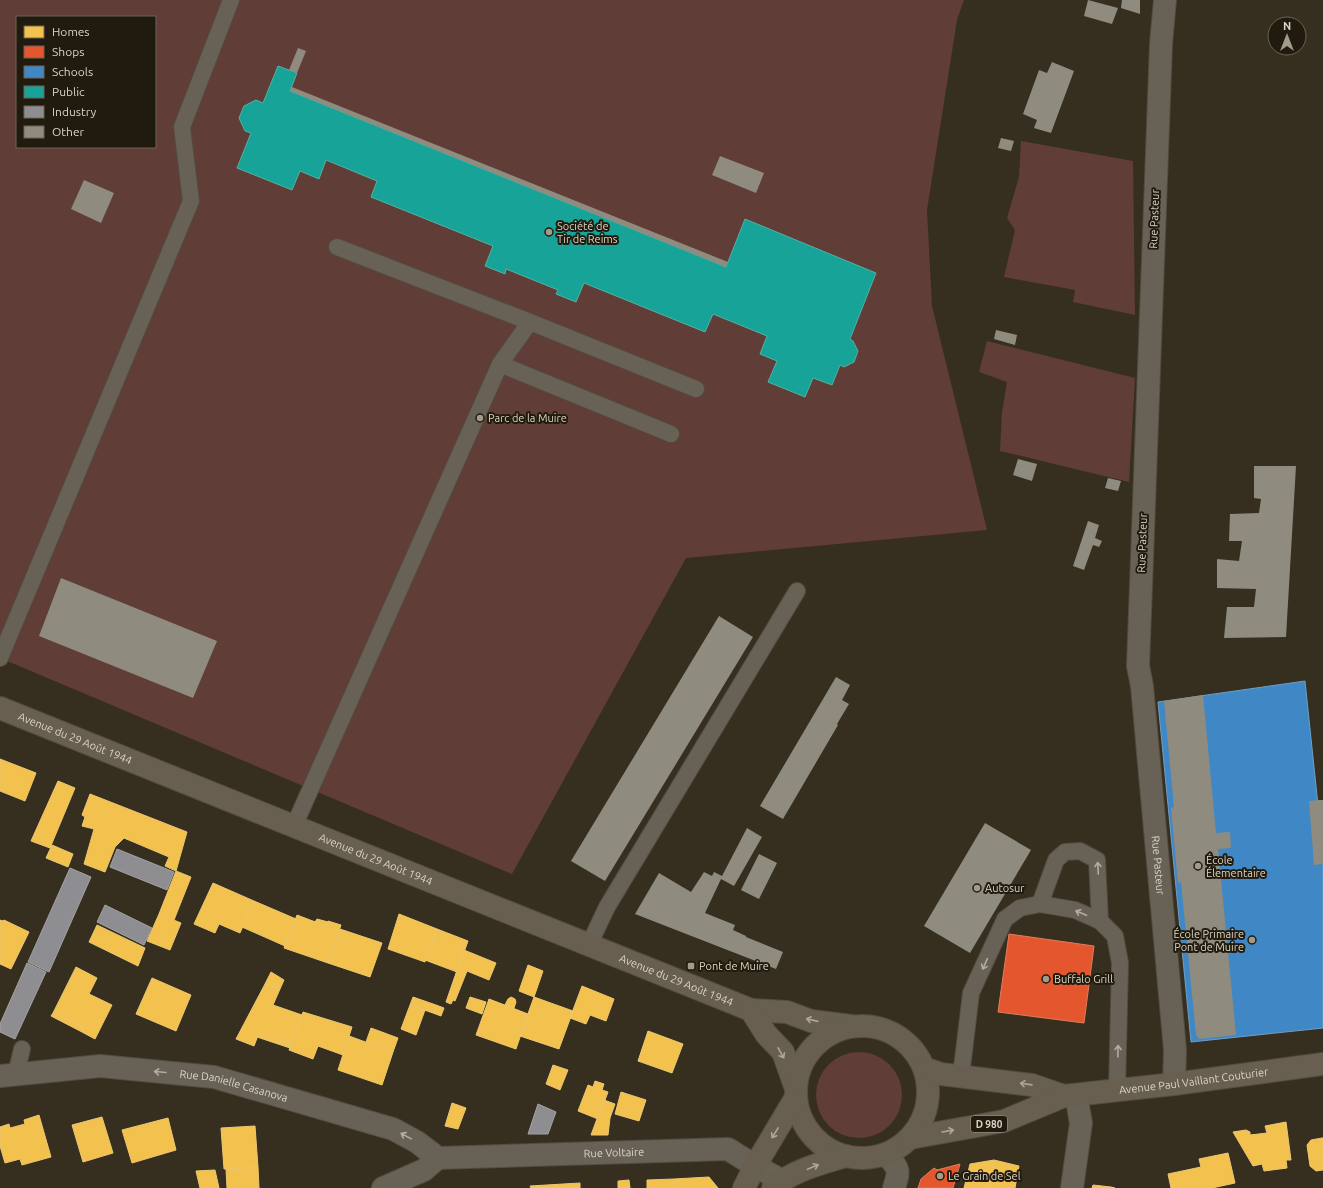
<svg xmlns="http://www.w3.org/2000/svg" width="1323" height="1188" font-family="Ubuntu,sans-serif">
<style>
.green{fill:#603d36;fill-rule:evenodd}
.homes{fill:#f2c14e;stroke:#ecc771}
.shops{fill:#e4572e;stroke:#e27d5b}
.schools{fill:#3f88c5;stroke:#6e9fc5}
.public{fill:#17a398;stroke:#52b2a5}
.industry{fill:#8d8d92;stroke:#a5a3a1}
.building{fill:#8f8c7f}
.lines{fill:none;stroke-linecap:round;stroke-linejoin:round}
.service-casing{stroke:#534c3f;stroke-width:18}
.minor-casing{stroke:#534c3f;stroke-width:24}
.primary-casing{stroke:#534c3f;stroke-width:24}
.service{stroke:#686256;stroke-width:16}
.minor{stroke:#686256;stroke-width:22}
.primary{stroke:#685f50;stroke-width:22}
.oneway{stroke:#b4ad9e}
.oneway2{stroke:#aea696}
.poi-dot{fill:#a39b8a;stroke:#211b0f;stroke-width:1.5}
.labels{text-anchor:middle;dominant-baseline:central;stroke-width:4;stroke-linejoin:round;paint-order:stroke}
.shield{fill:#211b0f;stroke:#a59d8e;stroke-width:1}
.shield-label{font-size:10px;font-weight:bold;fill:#ddd5c4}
.street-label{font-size:11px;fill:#ddd5c4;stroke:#211b0f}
.poi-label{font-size:11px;fill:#ddd5c4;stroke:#211b0f;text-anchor:start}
</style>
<rect width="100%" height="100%" fill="#362f1f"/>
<g class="green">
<path d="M0 0H964L957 20 927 210 932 306 987 530 686 558 512 874 0 658ZM17 17H155V147H17Z"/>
<path d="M1021 141 1133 161 1135 315 1073 302 1075 290 1004 277 1015 230 1007 218 1019 177Z"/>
<path d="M987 341 1135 378 1129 482 1000 451 1002 412 1007 382 979 372Z"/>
<circle cx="859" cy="1095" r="43"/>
</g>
<g class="homes">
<path d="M0 759 36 773 25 801 0 791Z"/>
<path d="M58 781 75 788 50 848 31 841Z"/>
<path d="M90 794 187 832 176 871 165 866 169 857 124 838 115 847 105 872 84 864 94 829 82 826 85 817 82 815Z"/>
<path d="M52 845 73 854 68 867 46 858Z"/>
<path d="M176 871 191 877 174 920 159 914Z"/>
<path d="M213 883 254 901 240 933 219 924 215 933 194 924Z"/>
<path d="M254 901 296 919 285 946 242 927Z"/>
<path d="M159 914 181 923 170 950 147 941Z"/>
<path d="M399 914 437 929 425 962 388 949Z"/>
<path d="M297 915 326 926 328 921 341 925 328 963 284 948Z"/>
<path d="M317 919 328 922 326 926 315 922Z"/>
<path d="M0 920 3 921 4 920 29 932 11 969 0 964Z"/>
<path d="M97 925 145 948 138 966 89 942Z"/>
<path d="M340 929 382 943 370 977 328 963Z"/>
<path d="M437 929 468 941 457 972 425 960Z"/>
<path d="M464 950 496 963 489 980 467 971 455 1001 453 1000 451 1004 446 1002Z"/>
<path d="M528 965 543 971 534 997 519 991Z"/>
<path d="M76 967 97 978 89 994 112 1005 95 1039 82 1032 84 1028 53 1013Z"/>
<path d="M271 972 284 980 280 989 265 984Z"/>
<path d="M152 978 191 995 176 1031 136 1014Z"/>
<path d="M265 984 280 989 273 1005 302 1015 291 1044 259 1033 254 1046 236 1039Z"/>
<path d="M582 986 614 999 606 1021 590 1015 586 1024 570 1018Z"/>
<path d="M413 997 436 1005 433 1013 410 1005Z"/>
<path d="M470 997 486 1002 482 1014 466 1008Z"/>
<path d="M511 997 515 999 516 1002 514 1008 505 1005 508 999Z"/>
<path d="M534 997 573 1011 559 1049 520 1036Z"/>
<path d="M489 999 528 1014 516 1049 476 1035Z"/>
<path d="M410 1005 425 1010 416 1035 401 1029Z"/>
<path d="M436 1005 444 1008 441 1016 433 1013Z"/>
<path d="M303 1012 352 1027 343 1055 318 1046 313 1059 289 1050Z"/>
<path d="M53 1013 84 1028 82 1032 51 1016Z"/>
<path d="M371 1028 398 1038 393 1052 366 1042Z"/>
<path d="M648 1031 683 1044 672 1073 638 1061Z"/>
<path d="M259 1033 291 1044 290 1048 257 1037Z"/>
<path d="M349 1036 393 1052 382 1085 338 1070Z"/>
<path d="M553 1065 568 1070 560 1090 546 1084Z"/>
<path d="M595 1081 604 1084 602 1090 608 1092 598 1119 578 1111 588 1085 593 1087Z"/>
<path d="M621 1092 646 1100 639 1121 615 1114Z"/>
<path d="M604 1100 615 1104 610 1118 608 1135H591Z"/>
<path d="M452 1103 466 1108 458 1129 445 1126Z"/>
<path d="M39 1115 51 1157 22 1165 20 1159 5 1163 0 1146V1127L9 1124 10 1128 25 1124 24 1120Z"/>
<path d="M102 1117 113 1153 83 1162 72 1125Z"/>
<path d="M168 1118 176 1150 132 1163 122 1130Z"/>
<path d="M1286 1122 1291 1160H1286L1287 1168 1264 1171 1262 1164 1253 1166 1233 1132 1246 1130 1250 1132V1135L1267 1133 1265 1126Z"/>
<path d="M255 1126 258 1167 224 1169 221 1128Z"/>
<path d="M1322 1138H1323V1170L1316 1171 1310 1166 1307 1145 1311 1140Z"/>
<path d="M1228 1153 1235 1183 1212 1188H1171L1168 1174 1201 1167 1199 1159Z"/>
<path d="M994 1160 988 1188H964L970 1164Z"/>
<path d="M994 1160 1019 1166 1015 1188H988Z"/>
<path d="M258 1167 259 1188H227L226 1169Z"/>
<path d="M215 1170 219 1188H200L196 1171Z"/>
<path d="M709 1177 718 1188H678L674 1179Z"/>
<path d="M674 1179 678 1188H647V1180Z"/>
<path d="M629 1180 630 1188H618V1181Z"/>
<path d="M580 1183V1188H531L530 1186Z"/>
<path d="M1093 1185 1111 1187 1115 1188H1092Z"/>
</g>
<g class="shops">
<path d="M1009 934 1094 946 1084 1023 998 1012Z"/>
<path d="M960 1164 953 1188H918L921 1179 934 1168 937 1170Z"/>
</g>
<path class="schools" d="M1305 681 1323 853V1028L1191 1042 1158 702Z"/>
<path class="public" d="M278 66 297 73 290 91 726 267 745 219 876 273 850 339 853 341 858 351 854 362 844 367 840 365 832 385 813 378 805 397 768 382 777 361 760 354 767 336 713 314 705 332 584 283 576 302 556 294 558 290 506 269 505 274 485 266 493 246 371 197 377 181 326 160 319 179 300 171 292 190 237 168 251 133 245 131 239 118 244 106 256 100 263 103Z"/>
<g class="industry">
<path d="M117 849 174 872 167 890 110 867Z"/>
<path d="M70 868 91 877 49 972 28 962Z"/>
<path d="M105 905 152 928 144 945 97 922Z"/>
<path d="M27 963 46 972 15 1039 0 1032V1024Z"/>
<path d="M538 1104 556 1112 548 1134H528Z"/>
</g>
<g class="building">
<path d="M1088 0 1118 8 1112 24 1084 16Z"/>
<path d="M1122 0H1140V14L1121 8Z"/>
<path d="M298 48 306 51 297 73 289 70Z"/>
<path d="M1052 62 1074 71 1051 133 1034 128 1037 120 1023 114 1039 70 1047 73Z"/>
<path d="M292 87 728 262 726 267 290 91Z"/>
<path d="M1001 138 1014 141 1011 151 998 148Z"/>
<path d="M720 156 764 173 756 193 712 175Z"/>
<path d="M84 180 114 193 101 223 71 209Z"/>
<path d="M996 330 1017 335 1015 345 994 339Z"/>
<path d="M1018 459 1037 464 1032 481 1013 475Z"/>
<path d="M1254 466H1296L1286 637 1224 638 1227 607H1254L1256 589 1217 588V559L1239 561 1242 541H1229L1230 514 1259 513 1261 499 1254 498Z"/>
<path d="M1108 478 1121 481 1118 491 1105 488Z"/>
<path d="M1088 521 1099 525 1095 538 1102 541 1099 547 1093 545 1084 570 1073 566Z"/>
<path d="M61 578 217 641 193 698 39 636Z"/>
<path d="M719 616 753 637 605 881 571 861Z"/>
<path d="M836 677 850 685 842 700 849 704 837 724 838 725 783 819 760 806Z"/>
<path d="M1203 695 1216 833 1230 832 1231 848 1218 849 1236 1035 1199 1039 1196 1035 1181 882 1178 883 1171 808 1174 807 1164 701Z"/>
<path d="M1319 800H1323V864L1314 865 1309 801Z"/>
<path d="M985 823 1031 850 970 953 924 926Z"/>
<path d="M747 828 762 837 734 886 721 879 705 913 735 925 733 930 746 936V937L783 952 776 969 635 914 659 873 691 892 704 872 712 876 714 872 722 876Z"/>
<path d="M759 854 777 863 759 899 741 890Z"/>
</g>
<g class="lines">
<defs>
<g id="service">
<path d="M337 247 530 322"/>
<path d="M500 364 530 322 696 389"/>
<path d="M0 658 191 201 182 127 231 0"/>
<path d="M294 826 500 364 671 434"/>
<path d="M1040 904 1056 860 1065 852 1080 851 1097 860 1100 921"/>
<path d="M589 945 607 907 797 591"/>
<path d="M16 1074 22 1049"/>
<path d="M961 1076 971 993 1005 919 1020 908 1040 904 1075 910 1100 921 1115 936 1120 963 1117 1090"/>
</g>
<g id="minor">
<path id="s1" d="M1165 0 1161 44 1138 666 1142 686 1175 1050 1174 1084"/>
<path id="s2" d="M0 1076 100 1066 214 1077 393 1129 417 1142 438 1158"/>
<path d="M886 1154C899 1169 900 1169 894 1188"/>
<path id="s3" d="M438 1158 728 1149 755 1166 781 1180"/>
<path d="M383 1188 424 1170 438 1158"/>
<path d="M1072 1188 1081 1123 1076 1095"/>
</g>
<g id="primary">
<path id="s4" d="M0 708 751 1010 787 1012 811 1021 851 1026"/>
<path d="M751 1010 766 1034 783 1052 795 1086"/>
<circle cx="862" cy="1092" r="66"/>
<path d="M924 1068 941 1074 1032 1085 1064 1096"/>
<path id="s5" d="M910 1138 1004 1121 1064 1096 1174 1084 1323 1064"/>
<path d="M744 1188 755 1166 795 1099"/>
<path d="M773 1188C791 1171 822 1163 846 1156"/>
</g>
</defs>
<use href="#service" class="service-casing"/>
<use href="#minor" class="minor-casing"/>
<use href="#primary" class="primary-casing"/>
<use href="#service" class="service"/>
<use href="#minor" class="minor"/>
<use href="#primary" class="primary"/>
</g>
<defs><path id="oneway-shaft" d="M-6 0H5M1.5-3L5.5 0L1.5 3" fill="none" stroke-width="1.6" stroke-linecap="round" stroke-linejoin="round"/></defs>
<g class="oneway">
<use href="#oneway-shaft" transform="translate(1098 868) rotate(-93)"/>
<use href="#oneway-shaft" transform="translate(1081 913) rotate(-157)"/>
<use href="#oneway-shaft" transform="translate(985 964) rotate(114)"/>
<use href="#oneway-shaft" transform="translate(1118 1051) rotate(-89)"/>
<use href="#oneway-shaft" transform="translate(160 1072) rotate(-175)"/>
<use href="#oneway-shaft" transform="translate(406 1136) rotate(-151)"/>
</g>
<g class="oneway2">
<use href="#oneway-shaft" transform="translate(812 1020) rotate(-167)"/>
<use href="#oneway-shaft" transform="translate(781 1053) rotate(61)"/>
<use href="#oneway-shaft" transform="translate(1026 1084) rotate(-172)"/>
<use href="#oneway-shaft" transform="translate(948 1131) rotate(-10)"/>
<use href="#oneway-shaft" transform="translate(775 1133) rotate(122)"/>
<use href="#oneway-shaft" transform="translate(813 1167) rotate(-23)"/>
</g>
<g class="poi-dot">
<circle cx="549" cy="232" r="4"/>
<circle cx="480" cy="418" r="4"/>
<circle cx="1198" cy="866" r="4"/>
<circle cx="977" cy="888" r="4"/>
<circle cx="1252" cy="940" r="4"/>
<rect x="687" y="962" width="8" height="8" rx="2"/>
<circle cx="1046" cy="979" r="4"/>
<circle cx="940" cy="1176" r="4"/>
</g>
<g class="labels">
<rect class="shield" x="971" y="1116" width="36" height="16" rx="3"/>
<g class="shield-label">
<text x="989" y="1124">D 980</text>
</g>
<g class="street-label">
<text transform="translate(1154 219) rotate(-88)">Rue Pasteur</text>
<text transform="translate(1142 543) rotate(-88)">Rue Pasteur</text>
<text stroke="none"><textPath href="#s4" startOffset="81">Avenue du 29 Août 1944</textPath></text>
<text stroke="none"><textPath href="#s4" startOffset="405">Avenue du 29 Août 1944</textPath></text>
<text stroke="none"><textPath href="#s1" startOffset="867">Rue Pasteur</textPath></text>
<text stroke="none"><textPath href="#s4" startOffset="729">Avenue du 29 Août 1944</textPath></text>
<text stroke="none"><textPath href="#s5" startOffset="291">Avenue Paul Vaillant Couturier</textPath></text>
<text stroke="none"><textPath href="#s2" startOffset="236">Rue Danielle Casanova</textPath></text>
<text stroke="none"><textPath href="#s3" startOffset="176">Rue Voltaire</textPath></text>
</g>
<g class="poi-label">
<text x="557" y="226">Société de<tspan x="557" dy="13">Tir de Reims</tspan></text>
<text x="488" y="418">Parc de la Muire</text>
<text x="1206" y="860">École<tspan x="1206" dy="13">Élementaire</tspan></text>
<text x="985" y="888">Autosur</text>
<text x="1244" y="934" text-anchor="end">École Primaire<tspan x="1244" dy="13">Pont de Muire</tspan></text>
<text x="699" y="966">Pont de Muire</text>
<text x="1054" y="979">Buffalo Grill</text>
<text x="948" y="1176">Le Grain de Sel</text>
</g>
</g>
<rect x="16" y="16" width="140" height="132" fill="#211b0f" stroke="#6c6557"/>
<rect x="24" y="26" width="20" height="12" fill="#f2c14e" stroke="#6c6557"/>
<text x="52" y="36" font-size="12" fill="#ddd5c4">Homes</text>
<rect x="24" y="46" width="20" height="12" fill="#e4572e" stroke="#6c6557"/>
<text x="52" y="56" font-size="12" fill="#ddd5c4">Shops</text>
<rect x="24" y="66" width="20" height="12" fill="#3f88c5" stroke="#6c6557"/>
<text x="52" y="76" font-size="12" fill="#ddd5c4">Schools</text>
<rect x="24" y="86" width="20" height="12" fill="#17a398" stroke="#6c6557"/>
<text x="52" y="96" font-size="12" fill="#ddd5c4">Public</text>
<rect x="24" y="106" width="20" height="12" fill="#8d8d92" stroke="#6c6557"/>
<text x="52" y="116" font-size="12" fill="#ddd5c4">Industry</text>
<rect x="24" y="126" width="20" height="12" fill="#8f8c7f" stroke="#6c6557"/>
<text x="52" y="136" font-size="12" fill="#ddd5c4">Other</text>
<g transform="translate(1287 36)"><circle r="19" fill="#211b0f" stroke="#6c6557"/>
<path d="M0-3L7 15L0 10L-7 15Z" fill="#a39b8a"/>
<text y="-6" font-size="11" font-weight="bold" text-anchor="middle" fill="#ddd5c4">N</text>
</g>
</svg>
